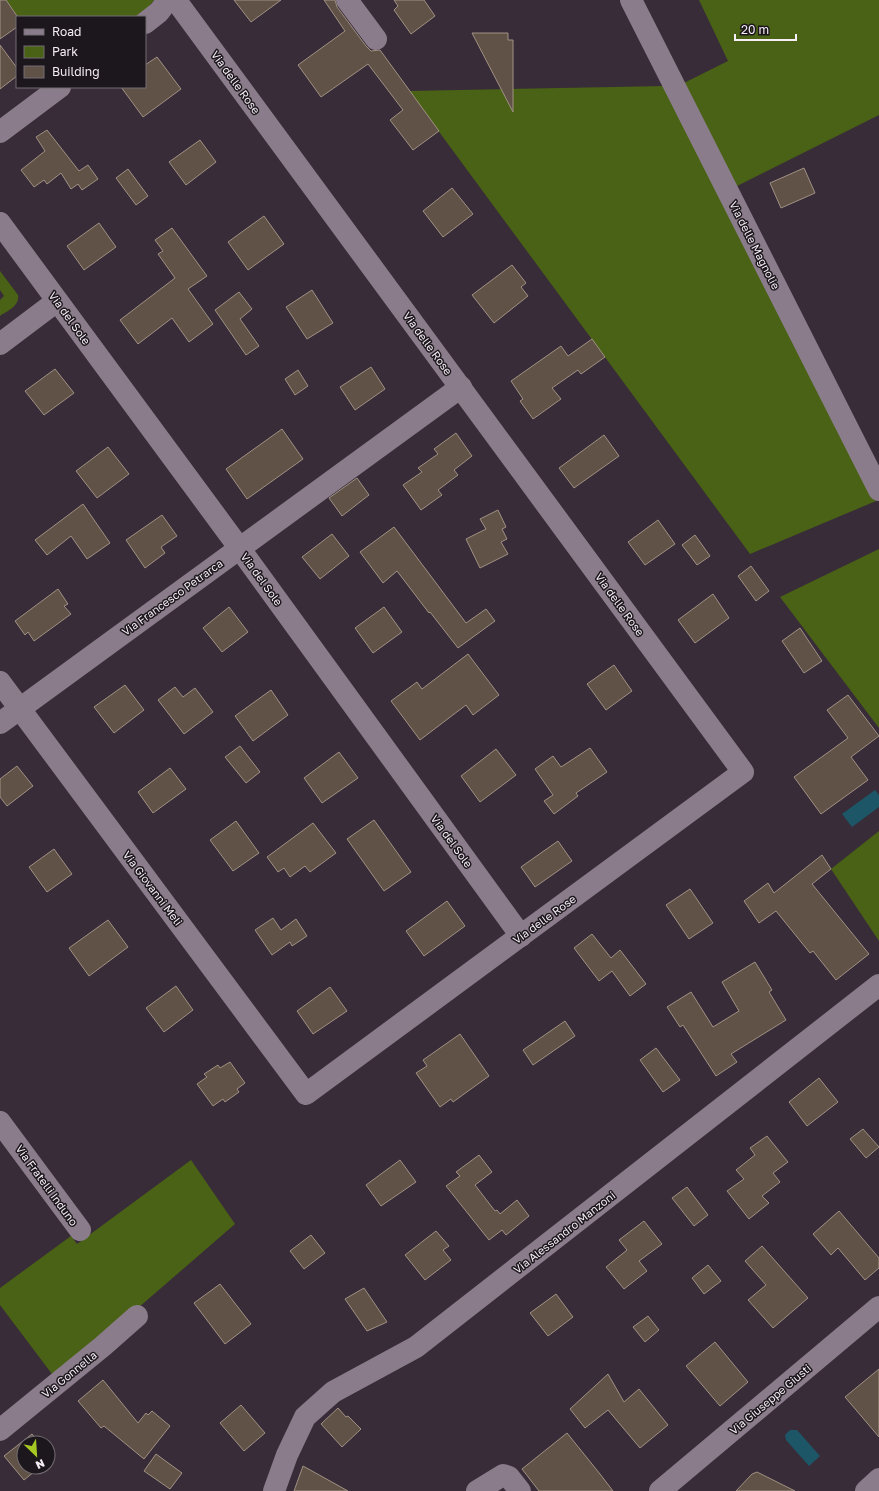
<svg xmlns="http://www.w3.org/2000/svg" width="879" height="1491" font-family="'Golos Text',sans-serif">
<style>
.green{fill:#4a6215}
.water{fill:#1d5666}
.building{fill:#605246;stroke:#a09184}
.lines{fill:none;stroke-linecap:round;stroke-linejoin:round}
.minor{stroke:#8a7c8a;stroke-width:22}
.labels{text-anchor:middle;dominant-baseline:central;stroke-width:3;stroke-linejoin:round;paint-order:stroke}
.street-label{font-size:11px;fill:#f6eef6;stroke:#1c171c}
</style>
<rect width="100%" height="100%" fill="#382c38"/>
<g class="green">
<path d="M6 0H154L148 8 135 17H18Z"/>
<path d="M699 0H879V115L735 187 682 84 728 61Z"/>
<path d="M665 86 876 501 750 554 409 91Z"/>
<path d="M0 271 18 295C20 306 7 311 0 316V300L4 296 0 290Z"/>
<path d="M879 549V728L780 597Z"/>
<path d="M879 831V941L831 869Z"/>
<path d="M191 1160 235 1224 101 1340 55 1378 0 1305V1288L71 1236 77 1244Z"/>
</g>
<g class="water">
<path d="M875 790 879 795V807L852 827 842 814Z"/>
<path d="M790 1430H797L820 1456 809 1466 786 1440 785 1435Z"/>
</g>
<g class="building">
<path d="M0 0H6L17 16V27L0 39Z"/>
<path d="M234 0H281L251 22Z"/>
<path d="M324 0H335L337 7 366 46 371 51 380 50 439 131 413 150 390 120 403 110 368 64 321 97 298 65 345 31Z"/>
<path d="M394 0H424L435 16 411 34 394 10 398 6Z"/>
<path d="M472 33H508V40H513V112Z"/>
<path d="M0 45 17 68V76L0 89Z"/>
<path d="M157 57 181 89 143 117 121 87H145V65Z"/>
<path d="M47 130 79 171 88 165 98 179 82 190 78 184 71 189 61 173 47 184 44 180 34 187 21 170 45 151 36 137Z"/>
<path d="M200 140 216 162 186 185 169 162Z"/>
<path d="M804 168 815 193 781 208 770 183Z"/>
<path d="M128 169 148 196 136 205 116 178Z"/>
<path d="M452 188 473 214 443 237 423 211Z"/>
<path d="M264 216 284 244 248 270 228 242Z"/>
<path d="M99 223 116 247 84 270 67 246Z"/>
<path d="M172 228 207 276 188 289 213 324 189 342 172 318 138 344 120 320 175 278 158 254 163 251 155 240Z"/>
<path d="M512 265 526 283 521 287 528 296 494 323 472 295Z"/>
<path d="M312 290 333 323 307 339 286 307Z"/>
<path d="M239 292 252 309 240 319 259 346 246 355 215 310Z"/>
<path d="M592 339 605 357 581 374 578 370 552 388 561 399 533 419 520 401 523 399 511 381 561 346 568 356Z"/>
<path d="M371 367 385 389 355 410 340 387Z"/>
<path d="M55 369 74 393 44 415 25 391Z"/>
<path d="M298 370 308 386 295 395 285 379Z"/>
<path d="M282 429 303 459 247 499 226 469Z"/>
<path d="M456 433 472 456 454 470 458 475 438 490 442 495 421 510 403 485 422 472 418 468 438 454 434 449Z"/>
<path d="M604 435 619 456 574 488 559 468Z"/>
<path d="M108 447 129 474 97 498 76 471Z"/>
<path d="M357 478 369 495 342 516 329 498Z"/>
<path d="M83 504 110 543 87 559 71 536 47 555 35 540Z"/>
<path d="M498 510 506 527 502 529 507 539 501 542 508 554 480 568 466 539 486 529 480 519Z"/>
<path d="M162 515 177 536 161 547 165 553 145 568 126 540Z"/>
<path d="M658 520 675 544 645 565 628 542Z"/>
<path d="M394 527 466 623 486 609 495 621 458 648 430 612 429 613 397 571 383 583 360 552Z"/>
<path d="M332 534 349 556 320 579 302 557Z"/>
<path d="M695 535 710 556 697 565 682 545Z"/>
<path d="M751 566 769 591 756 601 738 576Z"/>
<path d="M58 589 68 604 64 606 71 614 34 641 28 632 25 635 15 621Z"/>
<path d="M713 594 729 618 695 643 678 620Z"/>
<path d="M229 607 248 632 222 652 203 628Z"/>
<path d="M384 607 402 632 373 653 355 628Z"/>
<path d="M800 628 822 661 804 673 782 641Z"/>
<path d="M468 654 499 695 473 715 466 705 420 740 391 701 417 682 422 689Z"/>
<path d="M614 665 632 691 606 710 587 684Z"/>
<path d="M125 685 144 710 114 733 94 707Z"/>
<path d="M175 687 183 697 195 688 213 712 184 734 158 700Z"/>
<path d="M271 690 288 715 253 741 235 716Z"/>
<path d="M848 695 879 736 851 757 868 780 821 814 794 777 848 738 827 710Z"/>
<path d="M240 746 260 772 246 783 225 757Z"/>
<path d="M590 748 607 772 576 793 578 796 554 814 544 801 553 795 535 769 553 756 561 767Z"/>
<path d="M496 749 516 775 480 802 461 776Z"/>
<path d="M339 752 358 778 322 803 304 778Z"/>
<path d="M17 766 33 786 7 806 0 797V779Z"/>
<path d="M170 768 186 789 153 813 138 792Z"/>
<path d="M374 820 411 872 384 891 347 839Z"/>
<path d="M236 821 259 853 233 871 210 840Z"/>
<path d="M313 823 336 853 310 872 305 866 290 877 284 868 278 872 267 857Z"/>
<path d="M558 841 572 861 535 887 521 867Z"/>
<path d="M54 849 72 874 47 892 29 867Z"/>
<path d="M822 855 831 869 812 884 869 954 836 980 813 951 810 953 776 911 759 923 744 901 768 883 774 893Z"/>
<path d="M690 889 713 923 689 939 666 905Z"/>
<path d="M447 901 465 926 424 956 406 931Z"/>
<path d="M273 918 281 930 296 919 307 936 292 946 290 942 272 955 255 930Z"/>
<path d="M108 920 128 947 89 976 69 948Z"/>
<path d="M592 934 611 958 620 950 646 984 630 996 612 971 599 981 574 948Z"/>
<path d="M755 962 772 990 769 992 786 1020 731 1054 737 1062 716 1076 683 1025 680 1027 667 1007 691 992 713 1027 739 1011 722 982Z"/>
<path d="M176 986 193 1010 164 1032 146 1008Z"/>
<path d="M330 987 347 1011 313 1034 297 1011Z"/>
<path d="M565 1021 575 1036 533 1065 523 1050Z"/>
<path d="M460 1034 489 1076 453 1102 451 1099 440 1107 416 1073 427 1066 423 1060Z"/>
<path d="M656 1048 680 1080 663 1092 640 1060Z"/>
<path d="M230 1062 245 1083 237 1089 239 1092 225 1102 223 1099 213 1106 197 1084 207 1077 204 1074 218 1065 220 1068Z"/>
<path d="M819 1078 838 1102 807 1126 789 1102Z"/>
<path d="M863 1129 879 1147 866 1158 850 1139Z"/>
<path d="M767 1136 788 1162 773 1173 780 1182 762 1196 769 1203 749 1219 727 1191 744 1179 736 1170 755 1155 750 1148Z"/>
<path d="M479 1155 492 1172 475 1185 495 1211 497 1210 500 1214 517 1200 529 1216 506 1235 502 1230 489 1240 446 1186 460 1176 456 1172Z"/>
<path d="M400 1160 416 1182 381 1206 366 1185Z"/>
<path d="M687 1187 708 1215 694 1226 672 1198Z"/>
<path d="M839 1211 879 1258V1268L865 1280 838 1248 831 1255 813 1234Z"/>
<path d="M644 1221 662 1244 639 1261 647 1271 624 1289 606 1267 627 1250 619 1240Z"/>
<path d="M436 1231 449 1246 443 1250 451 1260 425 1280 405 1255Z"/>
<path d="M311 1235 325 1253 304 1269 290 1251Z"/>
<path d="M762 1246 808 1298 773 1328 748 1300 766 1285 745 1261Z"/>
<path d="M708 1265 721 1281 704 1294 692 1278Z"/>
<path d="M220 1284 251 1324 225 1344 194 1303Z"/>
<path d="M364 1288 387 1322 367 1331 345 1299Z"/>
<path d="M556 1294 573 1317 548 1336 530 1313Z"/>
<path d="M648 1316 659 1330 645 1342 633 1327Z"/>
<path d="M715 1342 748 1382 720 1406 686 1366Z"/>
<path d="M879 1369V1437L845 1397Z"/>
<path d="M608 1374 624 1402 639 1389 668 1425 640 1448 608 1410 585 1428 570 1409Z"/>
<path d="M103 1380 138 1423 146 1413 148 1415 152 1411 170 1426 144 1459 104 1426 101 1428 78 1401Z"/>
<path d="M241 1405 265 1433 244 1451 220 1423Z"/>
<path d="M338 1408 346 1417 348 1416 361 1429 342 1447 321 1424Z"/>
<path d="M567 1433 600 1474 613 1491H539L529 1478 522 1469Z"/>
<path d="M32 1434 39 1443H24V1467H40L24 1480 4 1456Z"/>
<path d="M156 1454 182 1473 170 1489 144 1471Z"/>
<path d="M303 1466 348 1491H294Z"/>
<path d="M757 1472 795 1491H736L752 1474Z"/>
</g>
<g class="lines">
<g class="minor">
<path d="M347 0 376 39"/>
<path d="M631 0 879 490"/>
<path d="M145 23 159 12 168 0"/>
<path d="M0 132 60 87"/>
<path d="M0 223 232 538 521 936"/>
<path d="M0 344 57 301"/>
<path d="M0 682 306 1094 743 772 180 6 173 0"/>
<path d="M0 723 461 387"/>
<path d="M0 1122 80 1230"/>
<path d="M0 1430 103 1346 137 1316"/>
<path d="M274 1491 287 1455 305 1417 333 1392 416 1347 879 985"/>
<path d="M477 1491 503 1475 509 1477 520 1491"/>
<path d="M660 1491 879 1307"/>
<path d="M866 1491 879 1479"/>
</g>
</g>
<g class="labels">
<g class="street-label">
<text transform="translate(236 82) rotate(54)">Via delle Rose</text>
<text transform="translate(755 245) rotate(63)">Via delle Magnolie</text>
<text transform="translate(70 318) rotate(54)">Via del Sole</text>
<text transform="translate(428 343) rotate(54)">Via delle Rose</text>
<text transform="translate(262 579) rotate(54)">Via del Sole</text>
<text transform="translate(172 597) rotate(-36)">Via Francesco Petrarca</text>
<text transform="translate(620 604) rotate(54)">Via delle Rose</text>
<text transform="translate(452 841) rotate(54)">Via del Sole</text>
<text transform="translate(153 888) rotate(53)">Via Giovanni Meli</text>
<text transform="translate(544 919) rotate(-36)">Via delle Rose</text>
<text transform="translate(47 1185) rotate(54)">Via Fratelli Induno</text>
<text transform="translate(564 1232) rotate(-38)">Via Alessandro Manzoni</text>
<text transform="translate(69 1374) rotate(-39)">Via Gonnella</text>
<text transform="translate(770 1399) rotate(-40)">Via Giuseppe Giusti</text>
</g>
</g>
<rect x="16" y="16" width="130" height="72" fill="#1c171c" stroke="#736d73"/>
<rect x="24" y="29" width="20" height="6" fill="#8a7c8a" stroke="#736d73"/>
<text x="52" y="36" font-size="12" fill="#f6eef6">Road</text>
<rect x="24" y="46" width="20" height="12" fill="#4a6215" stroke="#736d73"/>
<text x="52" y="56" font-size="12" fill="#f6eef6">Park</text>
<rect x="24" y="66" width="20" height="12" fill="#605246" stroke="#736d73"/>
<text x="52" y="76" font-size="12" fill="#f6eef6">Building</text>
<g transform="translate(36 1455) rotate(155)"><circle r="19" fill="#1c171c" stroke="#736d73"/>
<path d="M0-3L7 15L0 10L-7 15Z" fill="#a5c822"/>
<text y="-6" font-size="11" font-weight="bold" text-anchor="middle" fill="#f6eef6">N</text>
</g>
<path d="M735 34v6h61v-6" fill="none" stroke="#f6eef6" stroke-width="2"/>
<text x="741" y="34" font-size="12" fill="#f6eef6" stroke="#1c171c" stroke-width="3" paint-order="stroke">20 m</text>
</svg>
